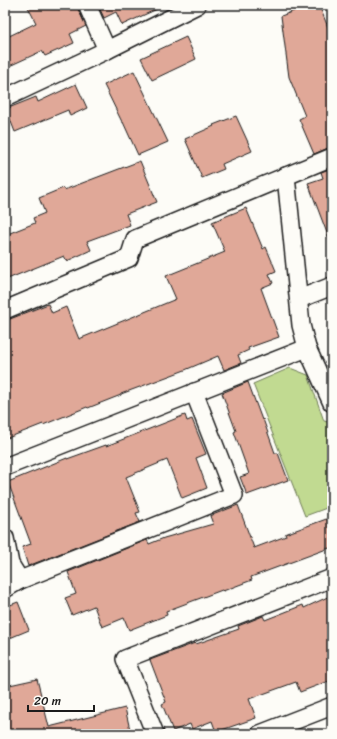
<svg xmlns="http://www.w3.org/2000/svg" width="337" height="739" font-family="Sriracha,sans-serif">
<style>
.green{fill:#c1da91;stroke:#6e7b56}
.building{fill:#e0a898;stroke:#1c1c1c}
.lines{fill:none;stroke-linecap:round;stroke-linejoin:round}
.minor-casing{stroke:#1c1c1c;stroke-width:20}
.minor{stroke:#fdfcf7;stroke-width:17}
</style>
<rect width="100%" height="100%" fill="#fdfcf7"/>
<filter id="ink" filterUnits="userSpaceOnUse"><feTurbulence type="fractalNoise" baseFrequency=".025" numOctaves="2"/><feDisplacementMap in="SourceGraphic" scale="8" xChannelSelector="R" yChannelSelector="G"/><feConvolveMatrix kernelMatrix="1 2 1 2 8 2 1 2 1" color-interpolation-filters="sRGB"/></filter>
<g filter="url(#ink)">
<path class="green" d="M290 368 308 375 324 421 332 423V506L305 516 253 384Z"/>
<g class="building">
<path d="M27 5H77L78 9 86 26 70 34 74 43 45 56 42 51 5 68V38L36 23Z"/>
<path d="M98 5H166L122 25 116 12 104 18Z"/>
<path d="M292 5H319L332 37V147L328 148 314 154 299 119 305 116 289 77 281 16 294 11Z"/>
<path d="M186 37 196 59 152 80 141 58Z"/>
<path d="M134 71 168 142 138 155 123 122H122L104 85Z"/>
<path d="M76 84 87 108 70 116 68 110 15 132 6 109 36 97 38 102Z"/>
<path d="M236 116 252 151 222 164 224 169 202 178 185 139 214 126 213 125Z"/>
<path d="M140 161 157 202 126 214 130 225 87 241 91 250 67 261 64 256 5 280V235L35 223 33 218 45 213 39 198 63 188 64 190Z"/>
<path d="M332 168V241H330L308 183 323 178 321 172Z"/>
<path d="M246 208 263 249 266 247 276 271 269 274 273 283 261 288 279 337 248 348 249 350 238 355 241 363 224 370 218 356 185 370 121 394V395L88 408 87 407 43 425V424L5 439V321L48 304 52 313 66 307 79 339 176 299 166 276 225 252 212 222Z"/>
<path d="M248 382 262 420 263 419 275 453H278L288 480 247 495 240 477 249 474 234 432 236 431 222 393Z"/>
<path d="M185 415 187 421 192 419 206 454 196 458 207 488 182 498 167 460 126 477 140 512 136 513 140 522 28 566 22 547 31 544 8 482 67 458V459L106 445V446Z"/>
<path d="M238 505 254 548 286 536 285 534 332 517V547L251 577 252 580 223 591 222 590 166 611 167 615 129 630 124 618 102 627 94 606 72 615 65 598 76 594 68 572 147 540 149 544 164 538 213 524 210 516Z"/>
<path d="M332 595V680L300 692 296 682 249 699 256 718 216 732 212 721 192 729 190 724 173 731 162 704 166 702 150 660 195 643 196 644 239 629 238 626 263 616 265 620 303 605 304 608Z"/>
<path d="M18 602 29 630 5 640V607Z"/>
<path d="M37 679 49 727 125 708 131 734H5V686Z"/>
</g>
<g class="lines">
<defs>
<g id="minor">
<path d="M87 5 107 50"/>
<path d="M5 98 107 50 197 5"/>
<path d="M286 176 301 325 307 348 332 403"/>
<path d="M299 299 332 286"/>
<path d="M5 310 129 258 135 239 332 157"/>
<path d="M5 467 307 348"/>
<path d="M5 538 10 564 20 580 234 495 194 392"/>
<path d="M5 589 20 580"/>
<path d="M155 734 125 659 332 578"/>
<path d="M260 734 332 706"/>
</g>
</defs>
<use href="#minor" class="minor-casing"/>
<use href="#minor" class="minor"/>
</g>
</g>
<rect width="337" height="739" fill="none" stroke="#fdfcf7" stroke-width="20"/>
<rect x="10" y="10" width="317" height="719" fill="none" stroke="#1c1c1c" stroke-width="1.5" filter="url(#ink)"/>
<path d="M28 705v6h66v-6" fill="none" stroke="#1c1c1c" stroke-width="2"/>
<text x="34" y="705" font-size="12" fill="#1c1c1c" stroke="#fdfcf7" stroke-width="3" paint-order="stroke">20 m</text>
</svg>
